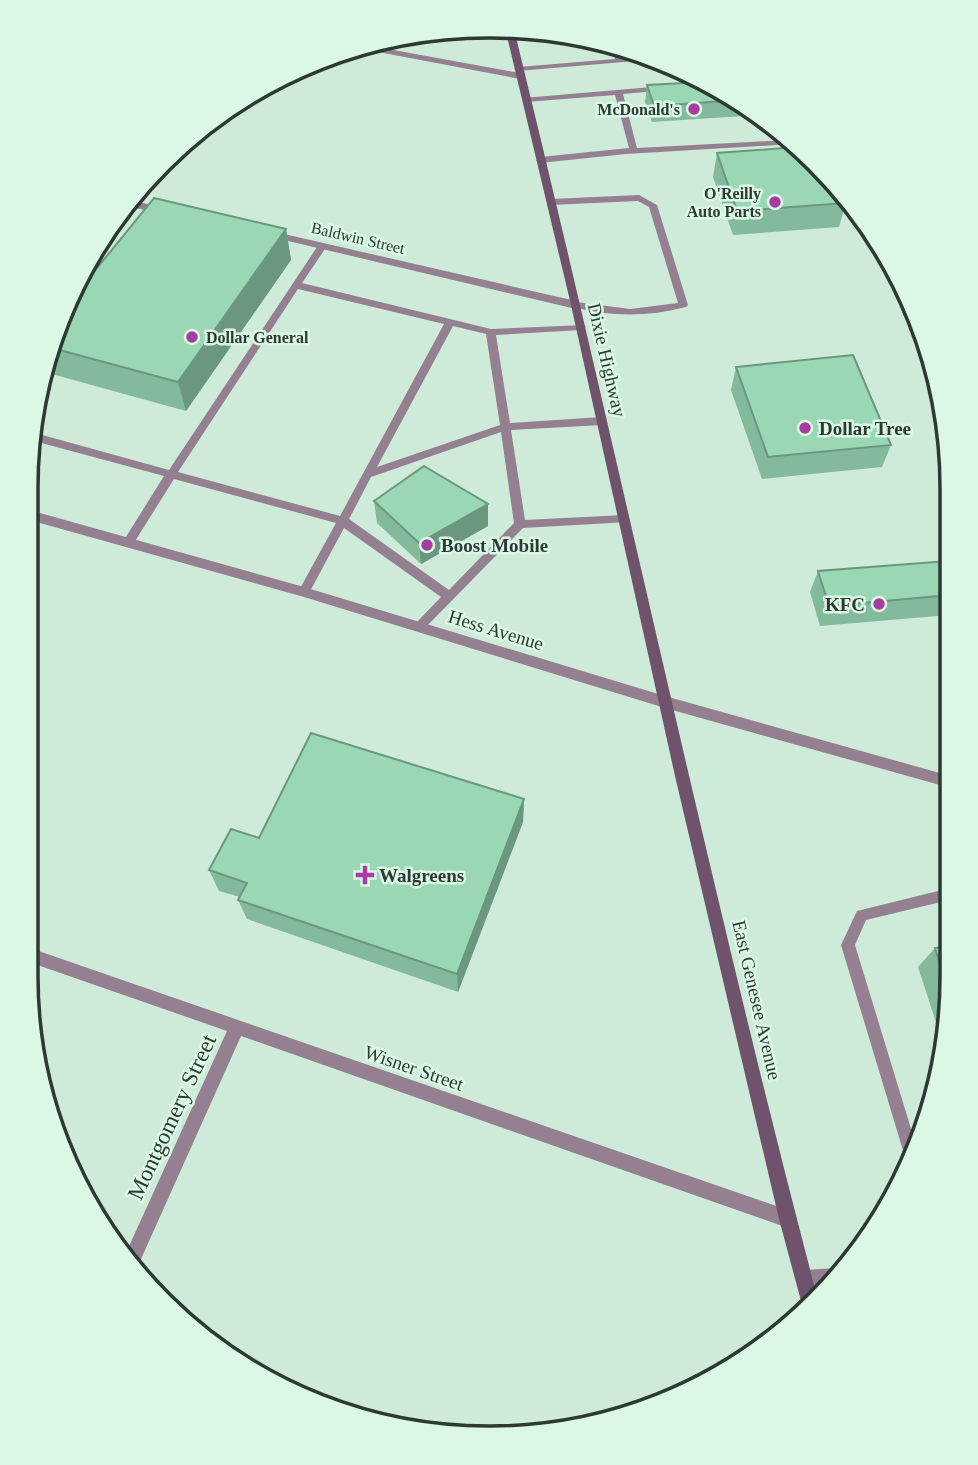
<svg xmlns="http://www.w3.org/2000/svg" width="978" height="1465" font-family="Georgia,serif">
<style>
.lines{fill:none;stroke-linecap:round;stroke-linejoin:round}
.service{fill:#958092;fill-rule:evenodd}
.minor{fill:#958092;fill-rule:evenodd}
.tertiary{fill:#958092;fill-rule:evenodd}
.secondary{fill:#6f526b;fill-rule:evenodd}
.wall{fill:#84ba9c}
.shaded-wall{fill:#6c977f}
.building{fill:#9ad8b5;stroke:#6c977f;stroke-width:2}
.poi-dot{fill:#a63d9e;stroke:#dbf8e6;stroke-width:2.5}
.labels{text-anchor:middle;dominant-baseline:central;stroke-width:5;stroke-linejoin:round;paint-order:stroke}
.far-poi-label{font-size:16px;font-weight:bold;fill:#2d3932;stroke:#dbf8e6;text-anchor:end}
.far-street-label{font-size:16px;fill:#2d3932;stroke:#dbf8e6}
.street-label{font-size:19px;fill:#2d3932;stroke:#dbf8e6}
.poi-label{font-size:19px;font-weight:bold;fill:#2d3932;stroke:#dbf8e6;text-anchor:start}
.near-street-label{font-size:23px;fill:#2d3932;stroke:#dbf8e6}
.rim{fill:none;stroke:#2d3932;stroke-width:3.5}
</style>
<rect width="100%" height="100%" fill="#ceebd9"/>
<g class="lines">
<g class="service">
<path d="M421 33 414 36 410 34Z"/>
<path d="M612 45 619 47 623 58 649 56 659 59 518 71 514 69 518 67 615 59Z"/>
<path d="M664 86 668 88 667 90 623 94 637 148 789 140 794 144 626 154 540 163 536 160 540 157 629 148 615 95 526 102 522 100 523 98Z"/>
<path d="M639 195 657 205 688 305 686 307C648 317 611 317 573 307L571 305 576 302 630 309 678 303 649 207 638 201 551 205 547 202 551 199Z"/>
<path d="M322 243 327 246 302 283 491 329 584 325 586 327 581 330 496 335 510 423 602 417 607 421 602 425 511 430 525 520 624 515 629 519 628 522 523 528 423 630H415L413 627 415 624 441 597 344 528 308 595H300L298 592 336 523 174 479 132 546H124L122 543 124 540 164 476 34 441 35 433 169 470 319 244ZM298 289 444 324 340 516 178 472ZM453 326 486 334 500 425 377 467ZM501 432 514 523 449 590 349 519 371 477Z"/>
<path d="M946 889 945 901 866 920 855 945 916 1145 910 1164 907 1162 905 1157 841 945 857 911Z"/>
<path d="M836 1268 840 1270 830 1284 804 1286 798 1284 796 1278 798 1272 804 1270Z"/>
</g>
<g class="minor">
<path d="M366 45 520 73 525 76 520 79 357 48Z"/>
<path d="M134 201 170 209 171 211 166 214 130 207Z"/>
<path d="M271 231 576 301 581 305 576 309 267 236V232Z"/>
<path d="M27 947 788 1210 794 1213 797 1219 794 1225 788 1228 241 1036 137 1268 125 1255 227 1031 26 961Z"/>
</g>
<path class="tertiary" d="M33 511 304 587 665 696 947 775V787L665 708 304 597 33 521Z"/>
<path class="secondary" d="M505 28 514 29C618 452 707 879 818 1300L804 1312 779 1219 675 776 571 305Z"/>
</g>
<g class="wall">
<path d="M704 82 746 104 744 116 652 122 645 102 647 85Z"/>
<path d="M717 153 846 203 839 227 733 235 713 177Z"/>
<path d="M286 229 291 260 186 411 48 373 46 368 67 305Z"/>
<path d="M736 367 891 445 882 467 762 479 731 390Z"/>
<path d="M374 501 488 526 421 564 377 523Z"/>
<path d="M951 568 949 615 820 626 810 592 818 571Z"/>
<path d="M524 799 523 822 458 992 247 919 238 900 240 897 219 891 209 870 259 838Z"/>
<path d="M945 947 943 1044 918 967 935 948Z"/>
</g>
<g class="shaded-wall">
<path d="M286 229 291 260 186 411 178 382Z"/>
<path d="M488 504V526L421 564 419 543Z"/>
<path d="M524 799 523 822 458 992 457 974Z"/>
</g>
<g class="building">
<path d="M704 82 739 100 654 106 647 85Z"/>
<path d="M799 147 816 162 841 192 846 203 737 211 717 153Z"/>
<path d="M154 198 286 229 178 382 52 348 67 305Z"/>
<path d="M853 355 891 445 768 457 736 367Z"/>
<path d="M424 466 488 504 419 543 374 501Z"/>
<path d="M948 561 951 568 950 595 829 606 818 571Z"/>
<path d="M311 733 524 799 457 974 238 900 247 883 209 870 231 829 259 838Z"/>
<path d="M945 947 944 977 935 948Z"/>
</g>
<g class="poi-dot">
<circle cx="694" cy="109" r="7"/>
<circle cx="775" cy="202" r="7"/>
<circle cx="192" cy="337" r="7"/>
<circle cx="805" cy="428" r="7"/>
<circle cx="427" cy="545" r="7"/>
<circle cx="879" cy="604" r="7"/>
<path d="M361.5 864.5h7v7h7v7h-7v7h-7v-7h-7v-7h7z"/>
</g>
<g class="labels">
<g class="far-poi-label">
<text x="680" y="109">McDonald's</text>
<text x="761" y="193">O'Reilly<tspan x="761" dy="18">Auto Parts</tspan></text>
<text x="206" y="337" text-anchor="start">Dollar General</text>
</g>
<g class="far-street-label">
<text transform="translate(358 238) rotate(13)">Baldwin Street</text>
</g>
<g class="street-label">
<text transform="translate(607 360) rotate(77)">Dixie Highway</text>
<text transform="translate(496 630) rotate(17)">Hess Avenue</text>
<text transform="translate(757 1000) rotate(77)">East Genesee Avenue</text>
<text transform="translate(414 1068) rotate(19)">Wisner Street</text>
</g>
<g class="poi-label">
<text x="819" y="428">Dollar Tree</text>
<text x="441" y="545">Boost Mobile</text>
<text x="865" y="604" text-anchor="end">KFC</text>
<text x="379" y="875">Walgreens</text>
</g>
<g class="near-street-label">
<text transform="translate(172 1117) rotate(-65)">Montgomery Street</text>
</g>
</g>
<path d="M0 0H978V1465H0ZM488 38H490A450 450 0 0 1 940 488V976A450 450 0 0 1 490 1426H488A450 450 0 0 1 38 976V488A450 450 0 0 1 488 38Z" fill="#dbf8e6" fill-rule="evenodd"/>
<path class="rim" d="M488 38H490A450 450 0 0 1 940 488V976A450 450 0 0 1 490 1426H488A450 450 0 0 1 38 976V488A450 450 0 0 1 488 38Z"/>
</svg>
